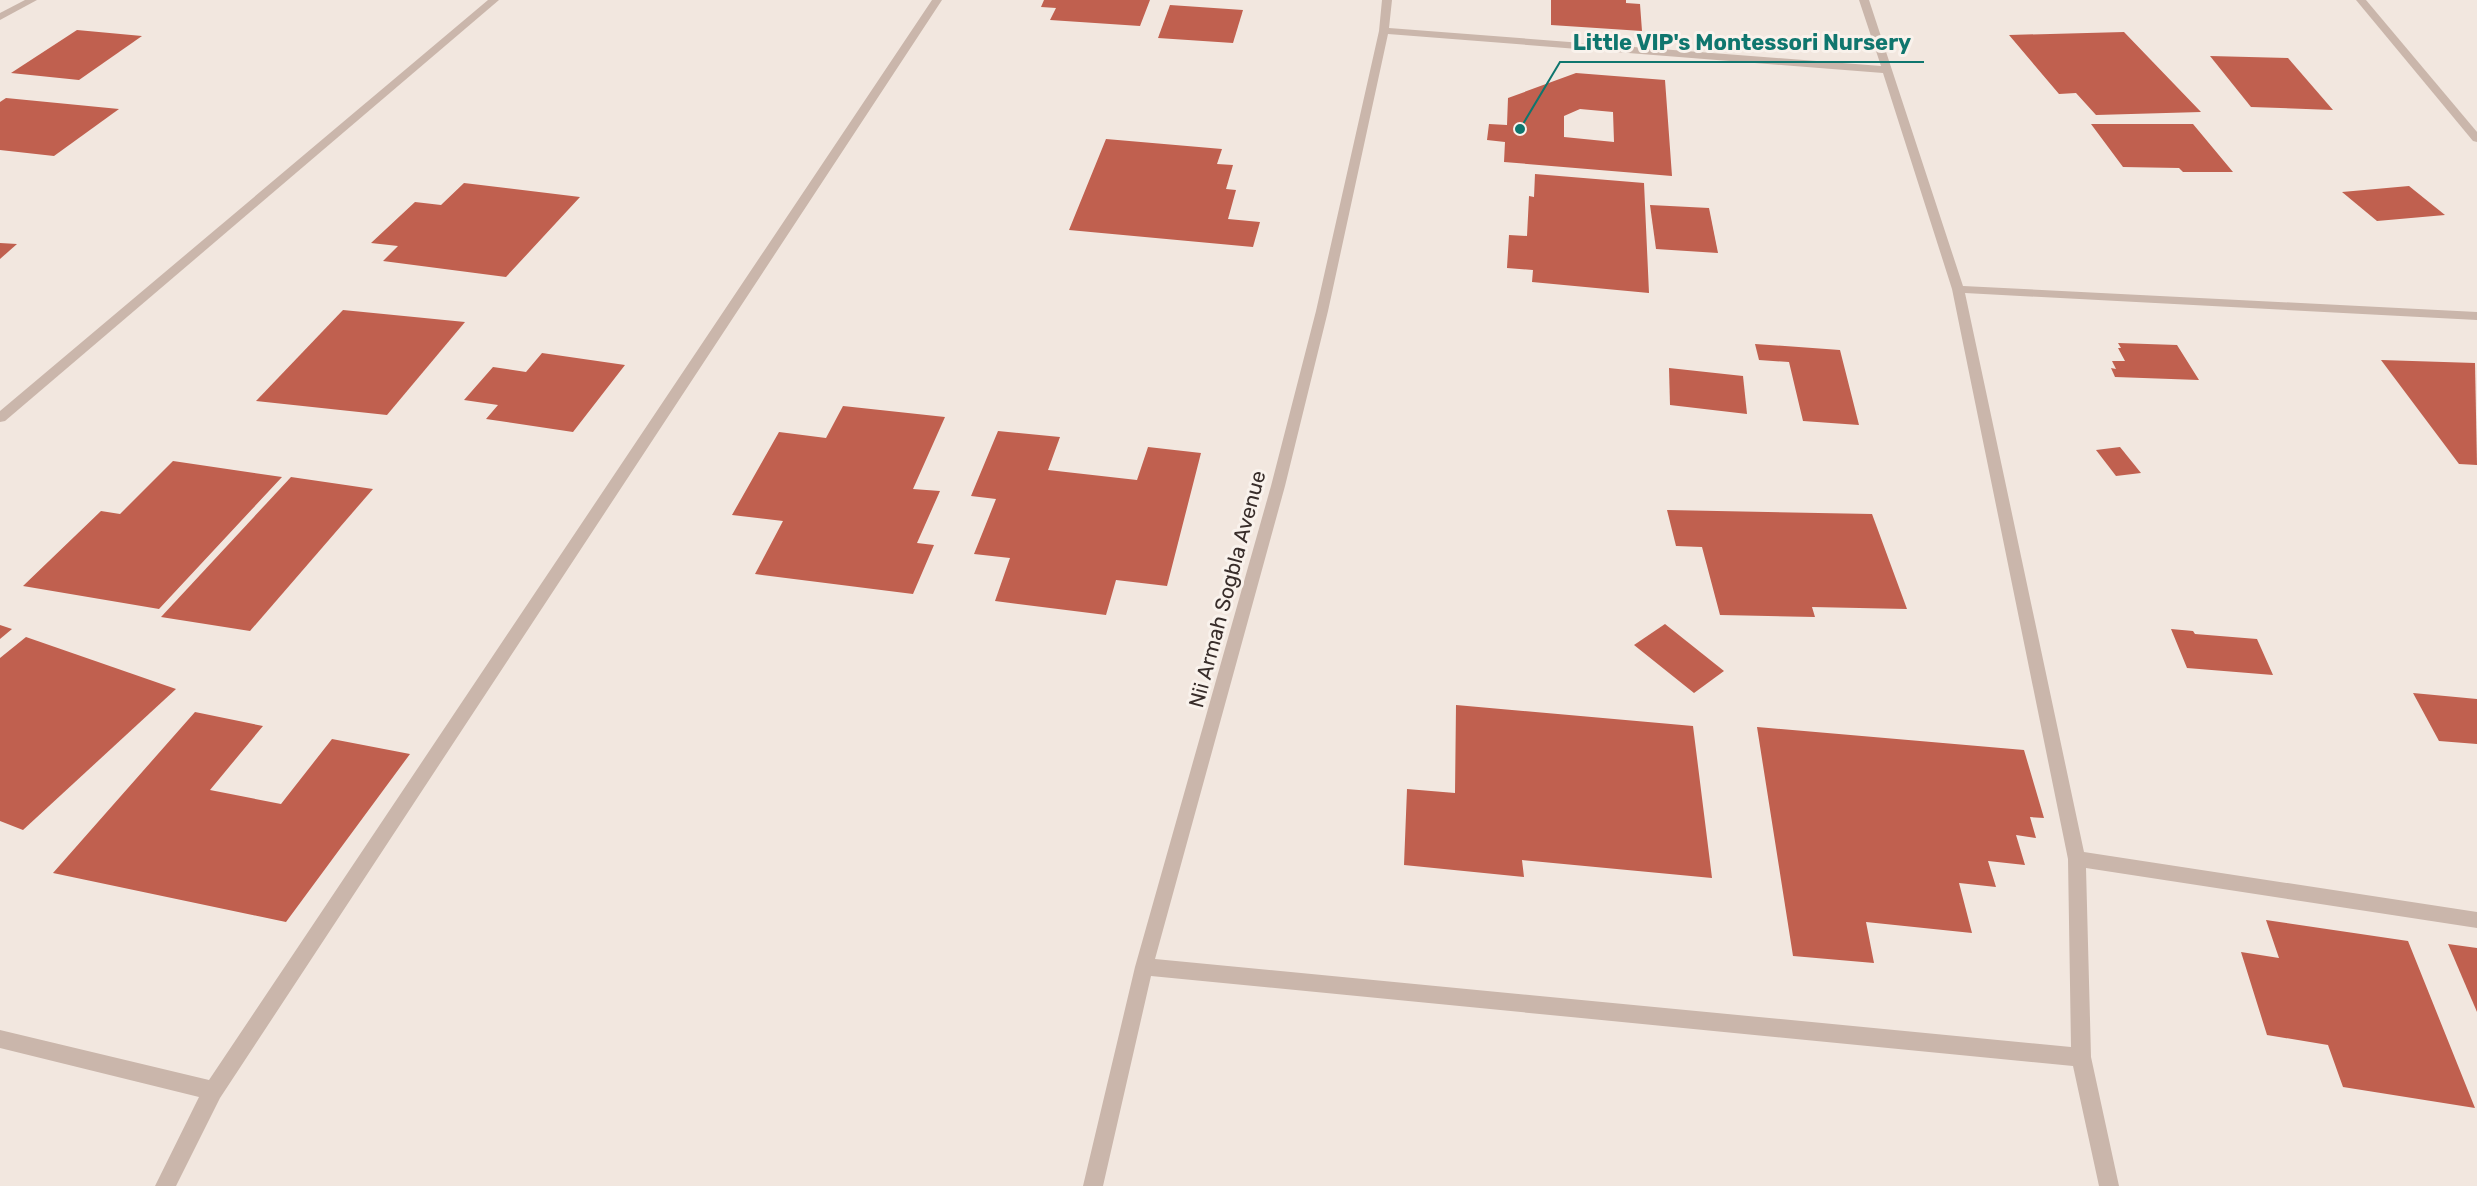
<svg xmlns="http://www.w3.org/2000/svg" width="2477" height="1186" font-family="Rubik,sans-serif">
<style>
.building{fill:#c0604f;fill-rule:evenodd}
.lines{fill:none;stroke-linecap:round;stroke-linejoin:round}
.minor{fill:#cab6ab;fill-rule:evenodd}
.labels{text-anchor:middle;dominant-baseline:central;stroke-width:6;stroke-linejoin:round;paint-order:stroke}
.street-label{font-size:21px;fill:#382d2a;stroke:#f9f2ec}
.leader{fill:none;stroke:#0f766e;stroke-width:2}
.callout-dot{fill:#0f766e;stroke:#f9f2ec;stroke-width:2}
.callout-label{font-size:22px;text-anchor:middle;font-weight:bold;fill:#0f766e;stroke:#f9f2ec;stroke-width:6;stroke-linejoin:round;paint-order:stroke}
</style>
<rect width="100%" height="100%" fill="#f2e7df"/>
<g class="building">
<path d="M1044 0H1150L1140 26 1050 20 1056 8 1041 7Z"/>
<path d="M1551 0H1626V3L1640 4 1642 31 1551 25Z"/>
<path d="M1170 5 1243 10 1233 43 1158 38Z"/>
<path d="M77 30 142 36 79 80 11 73Z"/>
<path d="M2124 32 2201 112 2096 115 2076 93 2059 94 2009 35Z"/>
<path d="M2210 56 2288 58 2333 110 2251 107Z"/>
<path d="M1576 73 1665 80 1672 176 1504 162 1505 142 1487 140 1489 124 1507 125 1508 98ZM1580 109 1613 112 1614 142 1564 137V116Z"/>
<path d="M6 98 119 109 54 156 0 150V102Z"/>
<path d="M2091 124H2193L2233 172H2183L2179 168 2123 167Z"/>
<path d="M1106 139 1222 149 1217 164 1233 165 1226 189 1236 190 1228 219 1260 222 1253 247 1069 230Z"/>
<path d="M1535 174 1644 183 1649 293 1532 282 1533 270 1507 268 1509 235 1527 236 1529 196 1534 197Z"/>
<path d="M464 183 580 197 506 277 383 261 398 246 371 243 415 202 441 205Z"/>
<path d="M2409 186 2445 215 2377 221 2342 192Z"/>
<path d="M1650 205 1709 208 1718 253 1656 249Z"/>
<path d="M0 243 17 244 0 259Z"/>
<path d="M343 310 465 322 387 415 256 401Z"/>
<path d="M2118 343 2177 345 2199 380 2115 377 2111 368 2116 369 2112 361H2125L2118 348H2121Z"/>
<path d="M1755 344 1840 350 1859 425 1803 421 1789 362 1759 360Z"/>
<path d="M542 353 625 365 573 432 486 419 498 405 464 400 493 367 526 372Z"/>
<path d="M2381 360 2475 363 2477 465 2459 464Z"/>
<path d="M1669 368 1743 376 1747 414 1670 405Z"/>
<path d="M843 406 945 417 913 489 940 491 917 543 934 545 913 594 755 574 783 521 732 515 779 432 826 438Z"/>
<path d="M998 431 1060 437 1048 470 1137 480 1148 447 1201 453 1167 586 1116 580 1106 615 995 601 1010 558 974 554 996 499 971 496Z"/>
<path d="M2120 447 2141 473 2116 476 2096 450Z"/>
<path d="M173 461 282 477 159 609 23 586 101 511 120 514Z"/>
<path d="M291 477 373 489 250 631 161 617Z"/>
<path d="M1667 510 1872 514 1907 609 1812 607 1815 617 1720 615 1702 547 1676 546Z"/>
<path d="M1665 624 1724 671 1694 693 1634 645Z"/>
<path d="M0 625 12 629 0 639Z"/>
<path d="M2171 629 2193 631 2195 634 2257 639 2273 675 2187 668Z"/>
<path d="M26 637 176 689 23 830 0 821V658Z"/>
<path d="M2413 693 2477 699V744L2439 741Z"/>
<path d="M1456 705 1693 726 1712 878 1522 860 1524 877 1404 865 1407 789 1455 793Z"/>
<path d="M195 712 263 726 210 790 281 804 332 739 410 754 286 922 53 873Z"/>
<path d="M1757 727 2024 750 2044 818 2030 817 2036 838 2016 835 2025 865 1988 861 1996 887 1959 883 1972 933 1866 922 1874 963 1793 956Z"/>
<path d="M2266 920 2408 941 2475 1108 2343 1087 2328 1045 2267 1035 2241 952 2279 958Z"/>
<path d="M2448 944 2477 948V1012Z"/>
</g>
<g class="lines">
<g class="minor">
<path d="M25 0H37L0 20V13Z"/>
<path d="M488 0H499L5 421 0 422V411Z"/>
<path d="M932 0H942L220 1098 176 1186H155L199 1097 0 1048V1030L209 1080Z"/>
<path d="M1382 0H1392L1389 28 1881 66 1859 0H1869L1963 286 2477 312V320L1965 293 2084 852 2477 912V928L2086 868 2091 1057 2119 1186H2099L2073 1066 1151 976 1103 1186H1083L1135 967 1271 486 1316 311 1379 31ZM1388 34 1883 73 1952 289 2068 859 2071 1047 1155 959 1285 486 1328 311Z"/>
<path d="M2356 0H2366L2477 132V142L2473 141Z"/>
</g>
</g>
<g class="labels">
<g class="street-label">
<text transform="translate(1227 589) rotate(-75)">Nii Armah Sogbla Avenue</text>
</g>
</g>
<path class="leader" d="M1520 129L1560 62H1924"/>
<circle class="callout-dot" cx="1520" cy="129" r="6"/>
<g class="callout-label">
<text x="1742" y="50">Little VIP's Montessori Nursery</text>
</g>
</svg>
